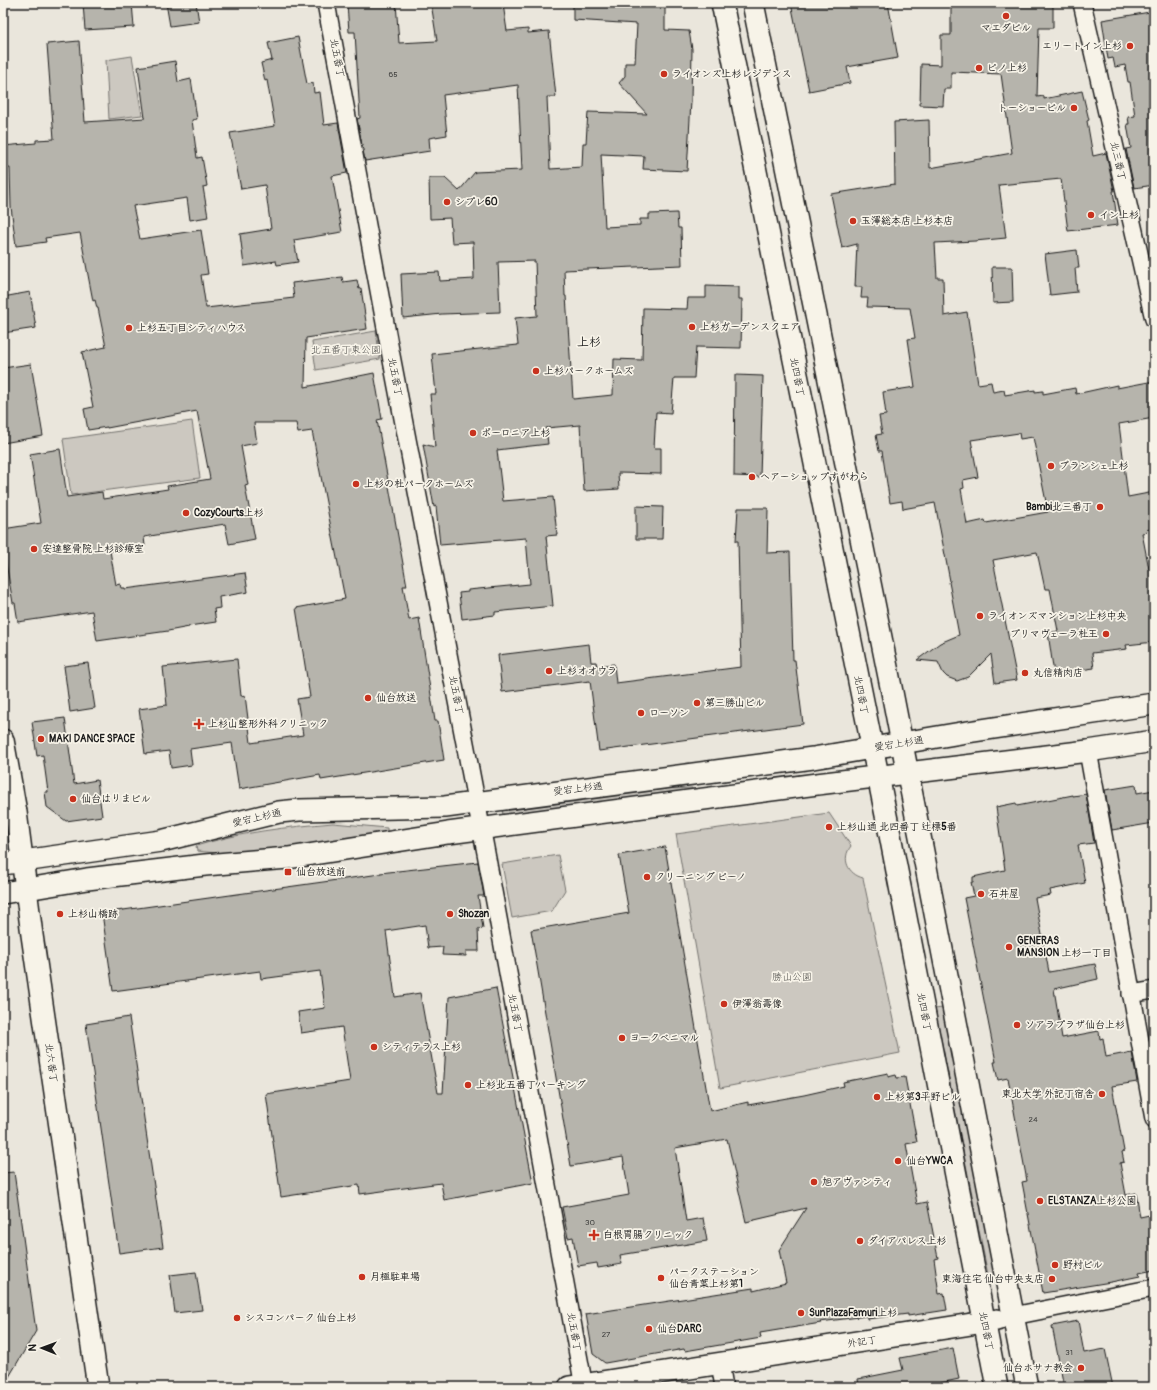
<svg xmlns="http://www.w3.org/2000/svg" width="1157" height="1390" font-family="Pangolin,'Klee One',sans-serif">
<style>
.green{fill:#ccc8c0;stroke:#74726e}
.building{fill:#b6b4ac;stroke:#1c1c1c;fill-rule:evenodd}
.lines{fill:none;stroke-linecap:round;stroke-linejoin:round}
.minor-casing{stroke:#1c1c1c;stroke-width:20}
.tertiary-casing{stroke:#1c1c1c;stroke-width:24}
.minor{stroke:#f7f3e8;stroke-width:17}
.tertiary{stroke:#f7f3e8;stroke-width:21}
.poi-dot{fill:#c8321e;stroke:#f7f3e8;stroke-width:1.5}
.labels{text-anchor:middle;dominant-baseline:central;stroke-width:3.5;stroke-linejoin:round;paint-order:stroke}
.number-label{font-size:8px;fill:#424240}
.poi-label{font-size:10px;font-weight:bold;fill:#1c1c1c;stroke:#f7f3e8;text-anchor:start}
.street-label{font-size:10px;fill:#1c1c1c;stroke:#f7f3e8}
.park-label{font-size:10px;fill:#51504d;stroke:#f7f3e8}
.quarter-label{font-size:12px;font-weight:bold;fill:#1c1c1c;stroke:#f7f3e8}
</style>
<rect width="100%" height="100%" fill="#eae6dc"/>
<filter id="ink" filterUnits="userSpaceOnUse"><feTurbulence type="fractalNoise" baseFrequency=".025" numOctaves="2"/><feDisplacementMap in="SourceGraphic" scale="8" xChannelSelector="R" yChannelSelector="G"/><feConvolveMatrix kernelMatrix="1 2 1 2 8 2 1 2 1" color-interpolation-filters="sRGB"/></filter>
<g filter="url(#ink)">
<g class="green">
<path d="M132 56 142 115 109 119 106 60Z"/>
<path d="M376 331 380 359 316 370 312 342Z"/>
<path d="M192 421 200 478 71 495 63 439Z"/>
<path d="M692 788V791L503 815 502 808 636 790Z"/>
<path d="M829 813 851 846C841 859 848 874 863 878L900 1053 720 1088 676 834Z"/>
<path d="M333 823 387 828V834C325 845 261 859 197 851L196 846C241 832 287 827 333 823Z"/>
<path d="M558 855 565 890 552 911 512 918 502 864Z"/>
<path d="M942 1008 996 1279 989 1280 935 1009Z"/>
</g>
<g class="building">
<path d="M83 3H132L134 27 85 30Z"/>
<path d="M166 3H196L199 22 170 26Z"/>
<path d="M347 3H396L399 43 437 41 431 3H494L495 5 503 4 507 31 528 29V33L549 31 556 97H547L550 169 582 167 583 143H586L588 112 647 114 619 83 625 76V63H635L637 24 573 20V3H665V30L689 31 692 49 691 101 687 171 643 169 644 156 601 154 605 227 640 225V219H649V214L677 213 678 228H681L682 265 564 270 565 296H566L573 399 613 395 614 359 642 360 643 308 687 309 688 298H706V286L739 287V299H742L741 348 696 347 694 378H674L671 413 656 412 654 448H661V474L618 473 619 489 584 491 580 425 546 428 548 444 497 450 503 501 553 497 557 535 546 536 553 606 495 612V615L462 619 459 593 468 592V590L530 584 526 538 440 545 436 506 434 507 423 444 435 447 430 394H436L432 354 518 345 515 318 537 316 535 261 498 262 500 312 442 314 403 318 401 274 439 272 440 281 474 279 473 242 452 243 450 218 430 219 429 178H445L459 191 475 172 522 170 518 85 443 95 447 135 429 138 430 151 365 161 357 119 360 118 355 32H349Z"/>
<path d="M791 3H888L898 58 847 67 850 83 809 91Z"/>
<path d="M951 3H1053V28H1039L1037 97 1044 96V99L1082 91 1089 120 1087 121 1093 156 1106 153 1114 191H1113L1118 225 1068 231 1061 179 999 185 1006 238 975 241 935 243 937 278H943L944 316 967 312 978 384 991 382 993 392 1004 390 1005 395 1035 390V392L1043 391V394L1075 388 1076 394 1117 385V388L1154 381V418L1119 424 1128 497 1154 492V528L1146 530 1147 532 1142 533 1149 569 1154 568V642L1126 645 1127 649 1092 653 1094 668 1054 674 1048 633 1058 631 1050 589H1045L1037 552 993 560 1017 680 995 683 991 654 968 677 957 681 947 677 943 673 938 662 917 660 940 643 959 635 949 582 950 581 935 503 903 509 902 501 890 503 882 451H879L876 435 882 434 879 416 886 415 883 392 915 387 908 339 915 338 910 308 867 307 868 298H861L862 287H855L857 244 842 248 831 194 895 184 894 122 929 120 930 168 1012 153 1001 74 951 72V89H944L943 106 920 105 921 64 941 65V35H951ZM1019 433 1020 439 1033 437 1048 512 986 523 985 520 967 524 961 489 964 488 963 480 978 477 971 440Z"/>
<path d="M1150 12 1154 34V185L1134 188 1126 149 1131 148 1127 124H1129L1128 117 1135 116 1130 82H1128L1125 65 1115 67 1113 58 1108 59 1102 20Z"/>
<path d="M298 37 307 84 313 83 314 93 320 92 324 125 338 123 347 173 332 176 342 232 294 240 298 262 277 265 276 261 244 266 240 234 271 229 265 185 241 189 230 133 275 126 267 80 265 81 261 63 272 60 268 43Z"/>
<path d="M79 41 85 122 145 118 138 67 175 61 178 82 191 79 197 119 192 120 197 158 202 157 207 186 203 187 208 217 190 220 187 198 133 206 140 239 201 230 208 274 201 275 206 308 294 298 292 283 342 277 343 282 357 280 359 289 361 288 367 329 306 338 305 387 374 373 382 419 377 420 407 586H403L409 620 419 618 435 721H438L444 760 321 780 320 775 239 789 232 743 190 749 192 765 171 768 169 751 145 754 139 709 167 705 163 667 237 659 241 696 245 695 251 743 303 735 297 699 310 697 296 608 345 599 312 431 298 433 296 423H254L257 443 241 446 248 485 245 486 255 539 229 544 225 524 144 537 145 546 110 551 116 585 120 584 121 588H125V589L245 573 248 592 219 597 220 608 214 609 216 622 189 626V627L168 631 97 641 92 611 18 622 15 603H13L3 546V529L41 523 30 454 60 449 67 497 102 492 103 499 168 489 167 486 210 479 197 411 107 428V427L88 430 84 409 93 407 82 352 106 347 98 308H97L95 300 93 301 80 233 45 238 46 242 16 246 11 207 10 168H3V146L36 143V140L54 139 47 44Z"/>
<path d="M1077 250 1079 268H1075L1077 292 1050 295 1045 254Z"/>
<path d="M992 267H1012L1013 302 993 303Z"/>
<path d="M30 292 36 328 3 333V297Z"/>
<path d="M31 364 43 436 3 443V368Z"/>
<path d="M735 375 763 376 760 477 734 476Z"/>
<path d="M636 506 663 507 662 539H636Z"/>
<path d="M738 508H768L767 553 790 552 793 660H795L803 724 599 751 590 681 502 692 498 655 589 644 591 662H596L597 666 614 664 616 683 741 667 738 541H736Z"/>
<path d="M88 663 95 708 70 712 64 666Z"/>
<path d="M65 718 74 784 97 780 102 816 66 821 47 807 45 792H48L43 755 37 756 32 722Z"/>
<path d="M1136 785 1137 793 1154 790V823L1112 830 1105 790Z"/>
<path d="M1086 794 1094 843 1078 845 1085 883 1050 890 1051 895 1035 898 1049 972 1095 964 1098 979 1054 989 1062 1038 1099 1031 1100 1039 1103 1038 1106 1057 1132 1052 1137 1082 1112 1086 1124 1151 1122 1152 1124 1162 1120 1163 1126 1195 1136 1193 1140 1217 1154 1214V1270L1139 1273 1140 1276 1111 1282 1043 1293 1022 1182 1027 1181 1008 1078 998 1080 994 1062H996L964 898 974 896 971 882H973V877L1005 870 996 807 1016 803 1017 806 1073 795V796Z"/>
<path d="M665 847 710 1111 748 1102V1105L804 1095 844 1086 843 1082 888 1073V1077L896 1075 897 1078 905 1077 917 1142 906 1144 917 1204 927 1202 938 1258 934 1259 939 1294 944 1293 947 1310 908 1316V1314L867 1319V1316L820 1322 821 1323 760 1333 761 1338 685 1351 684 1349 605 1363 593 1354 586 1314 753 1288V1291L786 1283 779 1250 806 1208 746 1222 727 1139 675 1148 686 1221 703 1218 707 1241 620 1255 622 1264 598 1268 597 1263 578 1266 573 1237 568 1238 562 1207 629 1195 623 1157 571 1166 531 930 629 913 619 855Z"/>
<path d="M478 862 484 896H478L483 928 478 929 479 951H466V956L442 955 443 947 428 948 425 925 386 931 395 997 420 993 438 1093H443L449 997 496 988 533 1183 444 1200 441 1183 360 1194 359 1185 281 1197 266 1094 350 1081 342 1027 301 1033 298 1012 325 1008 320 971 261 979 260 971 113 991 102 913 380 874V873Z"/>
<path d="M129 1017 163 1247 119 1253 86 1024Z"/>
<path d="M14 1172 36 1331 3 1387V1173Z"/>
<path d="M196 1272 202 1310 175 1313 170 1275Z"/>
<path d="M1078 1321 1084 1353 1105 1349 1113 1387H1064L1052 1326Z"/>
<path d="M953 1348 959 1379 922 1387H859L858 1379 903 1370 900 1358Z"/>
</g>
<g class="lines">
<defs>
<g id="minor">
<path d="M326 3 390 350 486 853 584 1387"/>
<path d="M1082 3 1154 319"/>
<path d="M1088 751 1154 1119"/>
<path d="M1131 994 1154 990"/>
<path d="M1013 1316 1154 1288"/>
<path d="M720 1363 724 1387"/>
</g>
<g id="tertiary">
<path d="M722 3 890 835 997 1387"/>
<path d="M753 3 891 687 1027 1387"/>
<path d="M3 740 16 812 32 935 98 1387"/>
<path d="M3 864 161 841 279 812 299 810 445 807 813 758 961 733 1154 704"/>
<path d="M3 893 87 879 205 865 288 858 448 833 817 784 1088 751 1154 741"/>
<path d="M569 1387 997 1320"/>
</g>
</defs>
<use href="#minor" class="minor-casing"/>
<use href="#tertiary" class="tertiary-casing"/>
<use href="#minor" class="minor"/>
<use href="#tertiary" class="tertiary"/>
</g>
</g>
<g class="poi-dot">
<circle cx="1006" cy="16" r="4"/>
<circle cx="1130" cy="46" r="4"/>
<circle cx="979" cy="68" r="4"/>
<circle cx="664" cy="74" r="4"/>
<circle cx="1074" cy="108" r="4"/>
<circle cx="447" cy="202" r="4"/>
<circle cx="1091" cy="215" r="4"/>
<circle cx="853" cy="221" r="4"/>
<circle cx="692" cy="327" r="4"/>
<circle cx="129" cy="328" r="4"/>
<circle cx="536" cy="371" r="4"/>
<circle cx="473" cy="433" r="4"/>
<circle cx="1051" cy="466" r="4"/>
<circle cx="752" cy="477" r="4"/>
<circle cx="356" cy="484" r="4"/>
<circle cx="1100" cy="507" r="4"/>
<circle cx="186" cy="513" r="4"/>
<circle cx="34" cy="549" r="4"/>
<circle cx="980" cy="616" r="4"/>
<circle cx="1106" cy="634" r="4"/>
<circle cx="549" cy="671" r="4"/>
<circle cx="1025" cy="673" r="4"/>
<circle cx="368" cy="698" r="4"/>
<circle cx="697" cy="703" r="4"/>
<circle cx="641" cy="713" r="4"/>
<path d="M197 718h4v4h4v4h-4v4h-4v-4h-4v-4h4z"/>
<circle cx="41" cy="739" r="4"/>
<circle cx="73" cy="799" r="4"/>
<circle cx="829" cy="827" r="4"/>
<rect x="284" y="868" width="8" height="8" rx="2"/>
<circle cx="647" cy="877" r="4"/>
<circle cx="981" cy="894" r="4"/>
<circle cx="60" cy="914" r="4"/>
<circle cx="450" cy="914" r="4"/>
<circle cx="1009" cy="947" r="4"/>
<circle cx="724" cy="1004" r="4"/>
<circle cx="1017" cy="1025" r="4"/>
<circle cx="622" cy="1038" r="4"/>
<circle cx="374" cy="1047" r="4"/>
<circle cx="468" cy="1085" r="4"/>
<circle cx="1102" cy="1094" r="4"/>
<circle cx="877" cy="1097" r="4"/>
<circle cx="898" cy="1161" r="4"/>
<circle cx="814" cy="1182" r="4"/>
<circle cx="1040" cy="1201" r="4"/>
<path d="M592 1229h4v4h4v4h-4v4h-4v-4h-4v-4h4z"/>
<circle cx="860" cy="1241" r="4"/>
<circle cx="1055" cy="1265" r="4"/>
<circle cx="362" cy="1277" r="4"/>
<circle cx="661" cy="1278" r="4"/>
<circle cx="1052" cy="1279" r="4"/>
<circle cx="801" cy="1313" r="4"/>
<circle cx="237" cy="1318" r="4"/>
<circle cx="649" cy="1329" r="4"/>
<circle cx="1081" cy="1368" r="4"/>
</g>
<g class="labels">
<g class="number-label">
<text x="393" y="74">65</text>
<text x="1033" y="1119">24</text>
<text x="590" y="1222">30</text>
<text x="606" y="1334">27</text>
<text x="1069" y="1352">31</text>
</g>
<g class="poi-label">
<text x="1006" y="28" text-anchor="middle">マエダビル</text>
<text x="1122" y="46" text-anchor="end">エリートイン上杉</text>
<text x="987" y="68">ピノ上杉</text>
<text x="672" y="74">ライオンズ上杉レジデンス</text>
<text x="1066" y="108" text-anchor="end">トーショービル</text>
<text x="455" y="202">シプレ60</text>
<text x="1099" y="215">イン上杉</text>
<text x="861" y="221">玉澤総本店 上杉本店</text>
<text x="700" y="327">上杉ガーデンスクエア</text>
<text x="137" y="328">上杉五丁目シティハウス</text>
<text x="544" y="371">上杉パークホームズ</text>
<text x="481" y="433">ポーロニア上杉</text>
<text x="1059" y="466">ブランシェ上杉</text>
<text x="760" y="477">ヘアーショップすがわら</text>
<text x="364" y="484">上杉の杜パークホームズ</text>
<text x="1092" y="507" text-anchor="end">Bambi北三番丁</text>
<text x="194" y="513">CozyCourts上杉</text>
<text x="42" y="549">安達整骨院 上杉診療室</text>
<text x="988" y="616">ライオンズマンション上杉中央</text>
<text x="1098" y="634" text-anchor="end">プリマヴェーラ杜王</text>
<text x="557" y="671">上杉オオウラ</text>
<text x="1033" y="673">丸信精肉店</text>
<text x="376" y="698">仙台放送</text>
<text x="705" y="703">第三勝山ビル</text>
<text x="649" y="713">ローソン</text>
<text x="208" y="724">上杉山整形外科クリニック</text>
<text x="49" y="739">MAKI DANCE SPACE</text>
<text x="81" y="799">仙台はりまビル</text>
<text x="837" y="827">上杉山通 北四番丁 辻標5番</text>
<text x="296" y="872">仙台放送前</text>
<text x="655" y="877">クリーニング ピーノ</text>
<text x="989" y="894">石井屋</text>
<text x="68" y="914">上杉山橋跡</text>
<text x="458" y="914">Shozan</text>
<text x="1017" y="941">GENERAS<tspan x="1017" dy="12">MANSION 上杉一丁目</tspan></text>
<text x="732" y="1004">伊澤翁壽像</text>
<text x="1025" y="1025">ソアラプラザ仙台上杉</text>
<text x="630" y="1038">ヨークベニマル</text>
<text x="382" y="1047">シティテラス上杉</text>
<text x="476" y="1085">上杉北五番丁パーキング</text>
<text x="1094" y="1094" text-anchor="end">東北大学 外記丁宿舎</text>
<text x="885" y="1097">上杉第3平野ビル</text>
<text x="906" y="1161">仙台YWCA</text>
<text x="822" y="1182">旭アヴァンティ</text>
<text x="1048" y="1201">ELSTANZA上杉公園</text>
<text x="603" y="1235">白根胃腸クリニック</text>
<text x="868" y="1241">ダイアパレス上杉</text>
<text x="1063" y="1265">野村ビル</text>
<text x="669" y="1272">パークステーション<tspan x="669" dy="12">仙台青葉上杉第1</tspan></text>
<text x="370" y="1277">月極駐車場</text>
<text x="1044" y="1279" text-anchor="end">東海住宅 仙台中央支店</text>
<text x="809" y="1313">SunPlazaFamuri上杉</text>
<text x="245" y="1318">シスコンパーク 仙台上杉</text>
<text x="657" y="1329">仙台DARC</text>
<text x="1073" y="1368" text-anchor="end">仙台ホサナ教会</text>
</g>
<g class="street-label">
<text transform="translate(337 58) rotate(79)">北五番丁</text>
<text transform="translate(1118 161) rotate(77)">北三番丁</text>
<text transform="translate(395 377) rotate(79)">北五番丁</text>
<text transform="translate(797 377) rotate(79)">北四番丁</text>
<text transform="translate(456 695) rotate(79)">北五番丁</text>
<text transform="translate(861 695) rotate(79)">北四番丁</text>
<text transform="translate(899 744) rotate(-9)">愛宕上杉通</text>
<text transform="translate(578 789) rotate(-7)">愛宕上杉通</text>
<text transform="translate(257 818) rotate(-13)">愛宕上杉通</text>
<text transform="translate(924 1012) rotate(79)">北四番丁</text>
<text transform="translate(515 1013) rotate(79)">北五番丁</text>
<text transform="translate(51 1063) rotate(82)">北六番丁</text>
<text transform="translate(986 1331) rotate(79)">北四番丁</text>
<text transform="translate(574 1332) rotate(80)">北五番丁</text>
<text transform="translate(862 1342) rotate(-9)">外記丁</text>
</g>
<g class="park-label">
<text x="346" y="350">北五番丁東公園</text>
<text x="792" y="977">勝山公園</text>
</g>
<g class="quarter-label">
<text x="589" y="342">上杉</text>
</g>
</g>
<rect width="1157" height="1390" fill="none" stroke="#f7f3e8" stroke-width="16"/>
<rect x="8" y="8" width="1141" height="1374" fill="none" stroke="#1c1c1c" stroke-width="1.5" filter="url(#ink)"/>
<g transform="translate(42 1348) rotate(271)" stroke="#f7f3e8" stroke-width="3" paint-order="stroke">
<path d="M0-3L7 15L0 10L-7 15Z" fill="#1c1c1c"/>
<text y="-6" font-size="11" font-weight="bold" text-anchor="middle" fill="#1c1c1c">N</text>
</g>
</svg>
